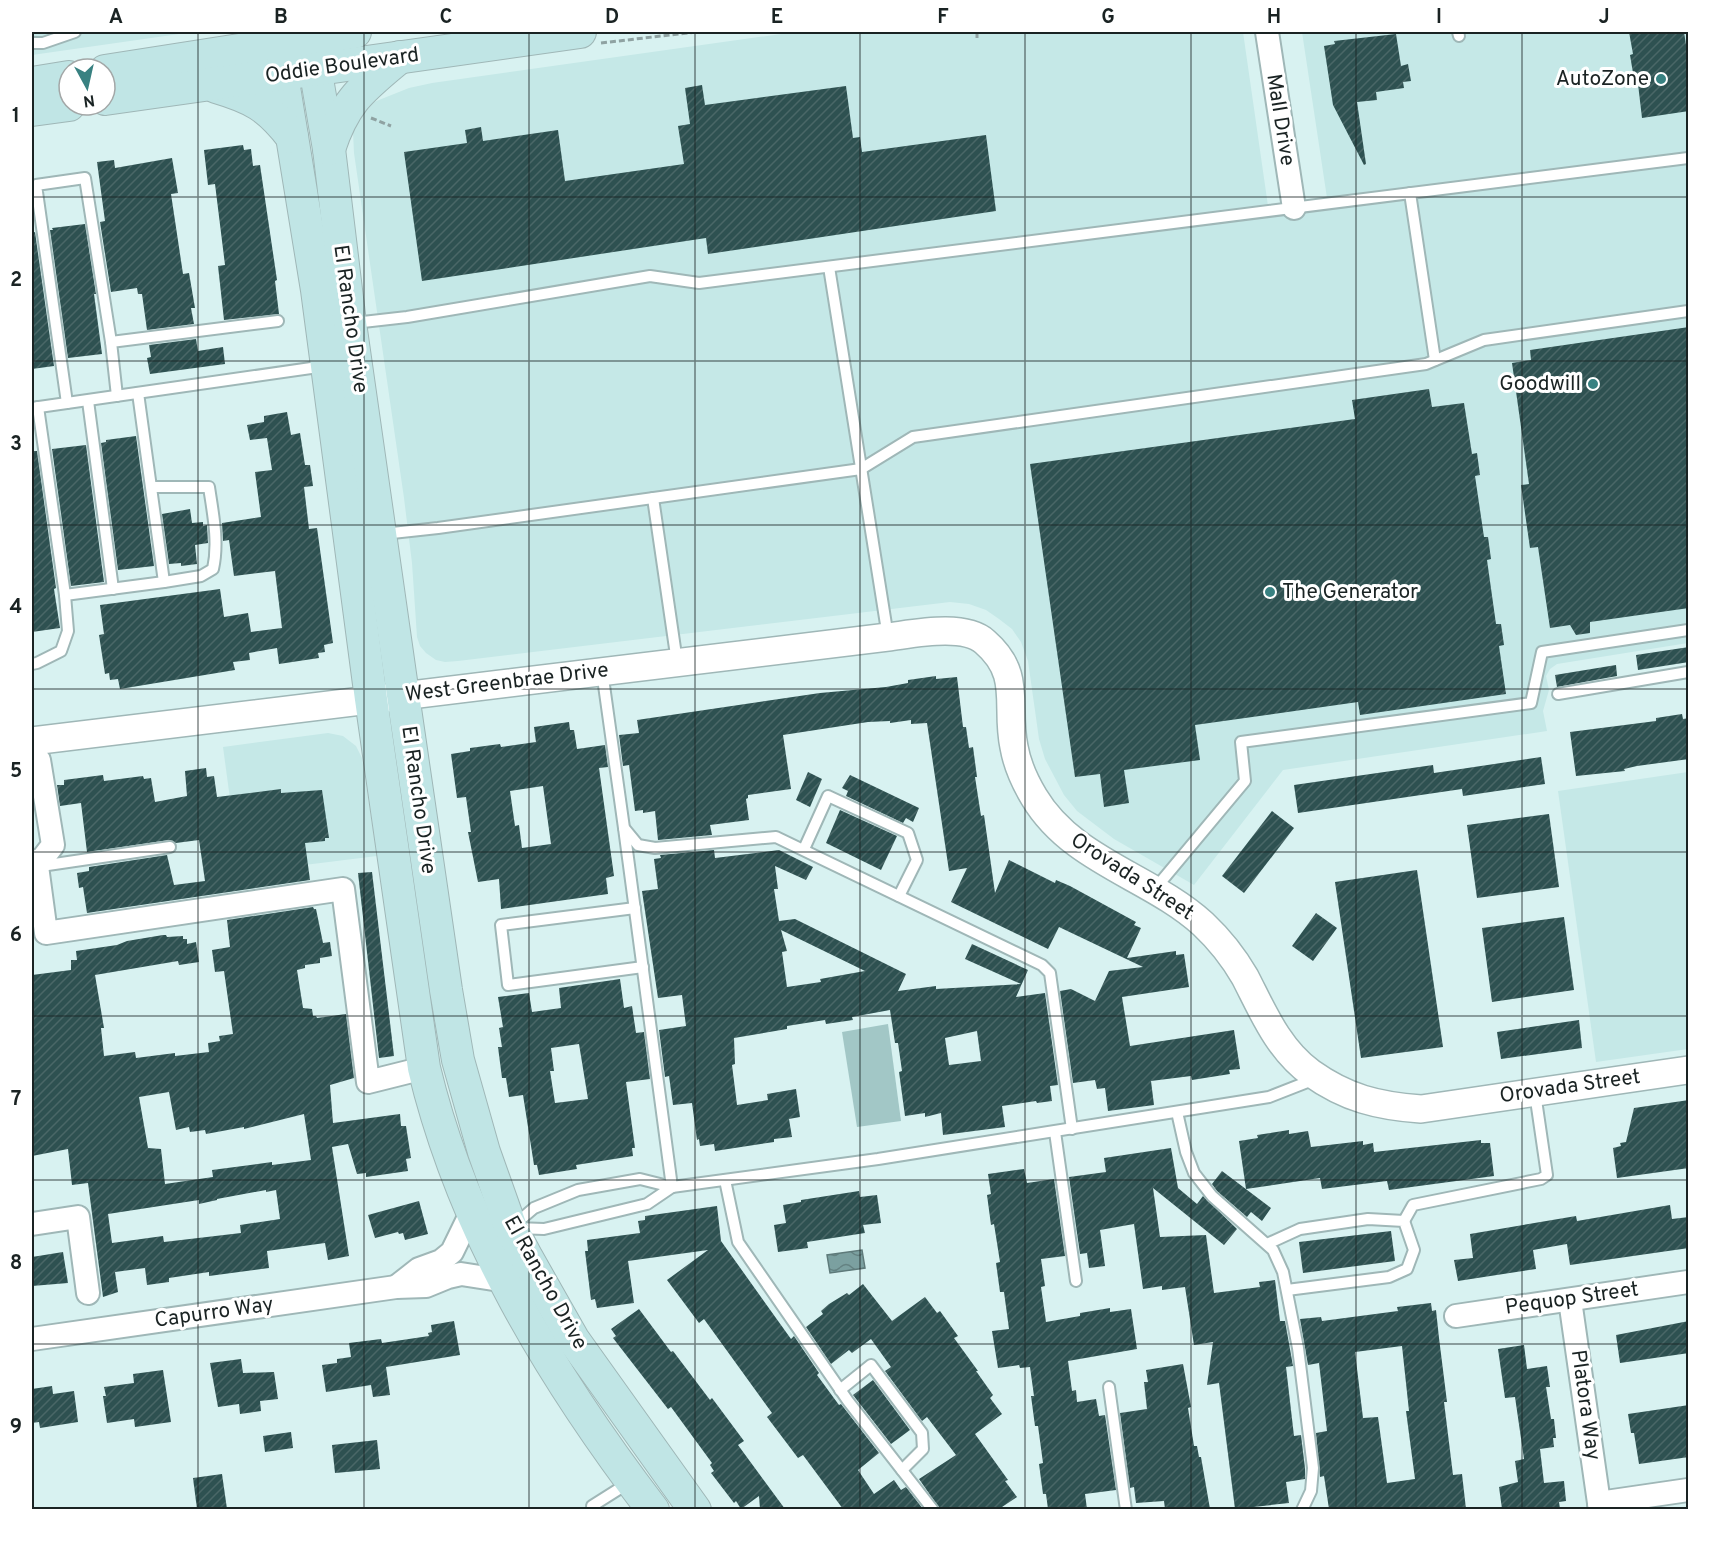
<svg xmlns="http://www.w3.org/2000/svg" width="1720" height="1541" font-family="Overpass,sans-serif">
<style>
.built{fill:#c5e8e7}
.green{fill:#a2c7c6}
.water{fill:url(#water-waves);stroke:#5e7a7a;stroke-width:1.5}
.building{fill:url(#building-hatch);fill-rule:evenodd}
.lines{fill:none;stroke-linecap:round;stroke-linejoin:round}
.service-casing{stroke:#9fb7b7;stroke-width:14}
.minor-casing{stroke:#9fb7b7;stroke-width:26}
.tertiary-casing{stroke:#9fb7b7;stroke-width:30}
.secondary-casing{stroke:#9fb7b7;stroke-width:34}
.path{stroke:#8fa2a2;stroke-width:3;stroke-dasharray:6 3;stroke-linecap:butt}
.service{stroke:#fff;stroke-width:10}
.minor{stroke:#fff;stroke-width:22}
.tertiary{stroke:#fff;stroke-width:27}
.secondary{stroke:#c0e5e5;stroke-width:32}
.grid{fill:none;stroke:#1a2323;stroke-width:1.5;stroke-opacity:0.55}
.poi-dot{fill:#388181;stroke:#fff;stroke-width:2}
.labels{text-anchor:middle;dominant-baseline:central;stroke-width:6;stroke-linejoin:round;paint-order:stroke}
.street-label{font-size:21px;fill:#1a2323;stroke:#fff}
.poi-label{font-size:21px;fill:#1a2323;stroke:#fff;text-anchor:end}
.neatline{fill:none;stroke:#1a2323;stroke-width:2}
.grid-label{font-size:20px;text-anchor:middle;font-weight:bold;fill:#1a2323}
</style>
<defs>
<pattern id="water-waves" width="16" height="10" patternUnits="userSpaceOnUse" patternTransform="scale(1.5)"><rect width="16" height="10" fill="#7ba0a0"/><path d="M0 5q4-4 8 0t8 0" fill="none" stroke="#648282"/></pattern>
<pattern id="building-hatch" width="6" height="6" patternUnits="userSpaceOnUse" patternTransform="scale(1.5)"><rect width="6" height="6" fill="#2e5151"/><path d="M-1 1l2-2M0 6l6-6M5 7l2-2" fill="none" stroke="#4a6767"/></pattern>
</defs>
<rect width="100%" height="100%" fill="#d8f2f1"/>
<g class="built">
<path d="M32 32H193L32 55Z"/>
<path d="M795 32H1243L1268 206 1327 198 1302 32H1688V643L1557 664 1550 669 1546 676 1549 690 1543 711 1547 731 1283 770 1194 885 1114 839 1077 811 1064 795 1045 759 1039 739 1028 661 1021 642 1012 629 999 619 986 610 969 604 950 602 458 661 445 662 436 660 426 653 420 646 417 637 412 563 404 498 354 153 353 132 358 119 366 108 374 102 409 88 432 83Z"/>
<path d="M328 733 343 736 356 746 362 758 377 856 240 873 223 747Z"/>
<path d="M1688 772V1049L1596 1062 1558 791Z"/>
</g>
<path class="green" d="M888 1024 901 1121 857 1127 842 1032Z"/>
<path class="water" d="M862 1250 865 1268 830 1273 827 1255Z"/>
<g class="building">
<path d="M1629 32H1684L1689 64V111L1642 118 1638 84 1635 85 1630 55 1633 54Z"/>
<path d="M1396 34 1401 66 1408 64 1411 81 1403 82 1404 88 1376 92 1377 100 1357 102 1366 164 1364 165 1333 105 1324 46 1335 44 1334 41Z"/>
<path d="M702 85 705 105 846 86 853 138 860 137 862 152 986 135 996 211 708 254 706 238 422 281 404 152 467 143 465 130 481 127 483 141 558 130 565 181 684 164 678 126 690 124 685 88Z"/>
<path d="M243 145 244 150 251 149 253 166 260 165 277 280 275 281 279 314 224 320 218 266 225 265 215 184 208 185 204 150Z"/>
<path d="M172 158 178 193 171 194 183 274 189 273 195 308H191L194 324 147 330 142 294H138L137 288 111 292 100 222 105 221 97 162 114 160 115 168Z"/>
<path d="M85 224 96 294H94L102 354 68 358 50 230H53L52 228Z"/>
<path d="M35 232 54 366 32 369V233Z"/>
<path d="M1689 327V608L1590 622V633L1576 635 1570 625 1550 628 1538 547 1530 548 1521 485 1529 484 1512 363 1531 360 1530 350Z"/>
<path d="M196 339 198 351 223 347 225 364 150 374 147 358 151 357 149 345Z"/>
<path d="M1429 389 1432 407 1464 403 1472 454 1477 453 1480 475 1475 476 1484 537H1488L1491 559 1487 560 1496 624H1501L1504 645 1499 646 1506 694 1360 715 1358 702 1195 725 1200 760 1124 770 1129 803 1104 807 1100 774 1075 777 1030 464 1355 419 1352 400Z"/>
<path d="M287 412 291 435 300 433 305 465H310L313 486 304 487 309 529 317 528 333 643 324 645 325 652 318 653 319 658 279 664 277 648 249 653 250 660 233 662 235 670 120 689 118 679 110 680 109 673 105 674 99 635 104 634 100 605 220 589 224 617 248 613 251 632 282 628 275 571 234 576 229 540 223 541 222 523 261 517 255 472 272 470 267 438 250 440 247 425 264 422V416Z"/>
<path d="M136 436 154 566 118 570 101 443 106 442V440Z"/>
<path d="M86 445 104 582 71 586 52 449Z"/>
<path d="M32 451H37L56 588 54 589 60 628 32 632Z"/>
<path d="M190 509 192 523 203 522V526L207 525 208 543 195 545 197 564 181 566V563L169 564 162 514Z"/>
<path d="M1689 647V662L1638 670 1636 655Z"/>
<path d="M1616 665 1617 676 1557 687 1555 675Z"/>
<path d="M936 676V679L957 677 963 727H966L969 748 973 747 977 777H975L981 816 984 815 995 893 1009 860 1055 883 1056 880 1070 886 1136 922 1134 925 1141 928 1127 958 1176 951V955L1184 954 1189 987 1122 997 1130 1046 1234 1030 1240 1069 1229 1070 1230 1074 1192 1080 1191 1076 1151 1081 1154 1105 1108 1111 1105 1088 1097 1089 1095 1080 1073 1083 1060 991 1071 989 1095 1001 1109 971 1143 967 1059 927 1048 949 951 902 967 868 949 871 927 723 911 724V720L890 723V721L868 722 783 735 791 789 748 795V798L746 799 749 820 710 825 712 835 658 840 655 811 643 813V810L635 811 629 765 623 766 619 735 639 733 637 720 820 693 886 687 908 683V680Z"/>
<path d="M1682 714 1683 719 1689 718V759L1637 766 1624 769 1625 771 1576 776 1570 732 1656 721V718Z"/>
<path d="M569 722 570 730H574L577 749 605 745 608 767 599 768 614 876 606 878 608 894 501 909 499 879 478 882 468 832H471L466 797 457 798 451 754 470 751V748L500 744 501 747 536 742 534 727ZM543 786 551 844 522 848 519 825 515 826 510 791Z"/>
<path d="M1541 757 1545 784 1463 796 1462 789 1298 813 1294 785 1433 765 1434 773Z"/>
<path d="M206 768 207 777 214 776 217 797 281 789V793L322 790 329 838H325V841L305 843 310 880 87 913 83 887 79 888 77 873 89 871V867L167 855 174 885 205 881 199 840 176 843 169 840 87 852 81 803 60 806 57 785H64V780L103 775 104 781 143 776 144 779 151 778 155 802 187 796 185 771Z"/>
<path d="M808 772 822 779 810 807 796 800Z"/>
<path d="M850 775 919 808 913 822 906 818 903 823 846 796 848 791 842 788Z"/>
<path d="M840 810 897 836 881 870 826 843Z"/>
<path d="M1272 811 1294 828 1244 893 1222 876Z"/>
<path d="M1549 814 1559 887 1477 898 1467 825Z"/>
<path d="M714 850 715 858 779 850 813 867 806 880 775 866 778 889H774L779 921 795 919 906 974 898 991 936 986V989L1021 984 965 959 972 944 1028 970 1016 997 1045 993 1058 1085 1050 1086 1052 1101 1037 1103 1036 1101 1002 1106 1005 1127 943 1135 941 1113 925 1117V1113L905 1116 899 1072 902 1071 898 1043H895L890 1010 852 1017 853 1020 826 1024 825 1020 787 1026V1029L734 1038 735 1064 732 1065 737 1105 768 1100 767 1094 796 1089 800 1117 789 1119 792 1137 774 1139V1142L715 1151 714 1144 700 1146 699 1139 697 1140 692 1103 673 1105 669 1076 665 1077 659 1030 686 1026 682 995 658 998 642 891 658 889 654 859 661 858 660 855ZM781 930 865 971 820 979 821 982 787 987 782 952 787 951ZM977 1031 981 1061 949 1065 945 1038Z"/>
<path d="M1417 870 1443 1047 1361 1058 1335 882Z"/>
<path d="M372 872 394 1056 379 1058 358 873Z"/>
<path d="M313 907 314 909H316L323 943 330 942 332 956 320 958V963L305 965V968L297 970 303 1008 312 1009 313 1016H316L317 1018 346 1014 354 1078 330 1085 333 1123 400 1114 401 1126H406L411 1158 406 1159 408 1171 366 1177V1173L357 1174 348 1144 332 1147 349 1256 328 1260 325 1243 267 1251 269 1268 209 1276V1272L169 1278V1282L147 1285 145 1268 115 1272 118 1292 103 1297 88 1183 72 1185 68 1149 32 1156V975L71 970V960H77L76 951 117 945 127 941 163 935H166L167 937 183 936V939H187V944L196 942 199 962 179 965 178 961 95 975 104 1028H101L104 1056 135 1052 136 1058 175 1053V1056L209 1052 208 1043 220 1041 219 1036 233 1034 224 971 215 972 212 950 230 947 227 920ZM169 1092 176 1130 189 1127 190 1132 205 1130 206 1134 244 1127V1129L304 1114 311 1160 272 1165V1162L212 1170 213 1177 165 1184 161 1149 148 1148 139 1097ZM266 1190V1192L276 1190 280 1219 240 1225 241 1233 164 1242 163 1236 112 1243 108 1214 199 1200V1204L217 1200V1199Z"/>
<path d="M1316 913 1337 928 1313 961 1292 946Z"/>
<path d="M1564 917 1574 990 1492 1002 1482 928Z"/>
<path d="M620 979 624 1008 632 1006 636 1033 644 1032 650 1079 626 1082 635 1148H632L633 1156 576 1165 577 1169 539 1175 537 1165H534L523 1095 509 1097 506 1078H502L498 1047H502L499 1028 503 1027 498 997 529 993 532 1012 561 1008 559 988ZM579 1044 588 1099 555 1103 550 1071H554L551 1048Z"/>
<path d="M1579 1020 1582 1048 1501 1059 1497 1032Z"/>
<path d="M1689 1100V1168L1617 1178 1613 1148 1621 1146 1620 1143 1626 1142 1634 1108Z"/>
<path d="M1289 1130V1134L1308 1131 1311 1147 1363 1141V1145L1373 1143 1374 1152 1481 1140V1143H1490L1494 1176 1389 1190 1387 1181 1322 1189 1320 1178 1246 1189 1239 1141 1258 1138 1257 1135Z"/>
<path d="M1171 1148 1178 1188 1197 1204 1203 1196 1237 1229 1224 1245 1153 1188 1160 1237 1206 1235 1214 1293 1260 1287 1259 1282 1275 1280 1280 1321H1285L1293 1366 1286 1367 1294 1436 1301 1435 1305 1468V1479L1286 1482 1289 1503 1235 1509 1219 1383 1207 1385 1213 1342 1194 1345 1185 1287 1162 1290V1286L1143 1289 1134 1224 1100 1230 1105 1266 1089 1268 1087 1253 1080 1254 1069 1177 1106 1172 1104 1158Z"/>
<path d="M1024 1169 1027 1183 1054 1179 1065 1256 1041 1259 1045 1286 1041 1287 1046 1322 1080 1316V1313L1110 1308V1312L1131 1309 1137 1349 1068 1361 1072 1391 1076 1390 1077 1402 1096 1399 1099 1416 1105 1415 1116 1490 1085 1494 1087 1509H1048L1046 1494H1043L1039 1464 1043 1463 1038 1426H1035L1031 1396H1034L1030 1367 1020 1368 1019 1365 998 1368 992 1331 1009 1329 1004 1292H1000L996 1263 1000 1262 994 1224 991 1225 987 1195 991 1194 988 1174Z"/>
<path d="M1222 1171 1271 1208 1262 1221 1251 1212 1247 1217 1217 1191 1212 1184Z"/>
<path d="M859 1191 860 1197 877 1195 881 1223 863 1225 865 1233 807 1242 808 1248 778 1252 774 1225 786 1223 783 1205 801 1202V1200Z"/>
<path d="M419 1201 428 1234 405 1240 403 1233 399 1234 398 1232 375 1238 368 1215Z"/>
<path d="M1670 1205 1672 1219 1689 1217V1248L1570 1265 1567 1244 1533 1250 1536 1269 1458 1281 1454 1260 1473 1258 1470 1234 1576 1216 1577 1221Z"/>
<path d="M717 1206 721 1241 791 1339 794 1336 819 1373 817 1375 839 1405 841 1404 879 1453 858 1470 874 1494 894 1480 901 1490 906 1487 923 1509H843L803 1455 798 1458 767 1417 772 1413 704 1319 699 1323 667 1280 708 1250 628 1261 634 1303 597 1308 595 1299 591 1300 585 1251H588L587 1240 640 1233 638 1221 645 1220V1216Z"/>
<path d="M1391 1231 1395 1261 1303 1273 1299 1242Z"/>
<path d="M63 1252 68 1283 32 1286V1257Z"/>
<path d="M863 1284 892 1321 925 1297 937 1313 940 1311 958 1336 954 1338 978 1371H976L993 1395 990 1398 1002 1414 975 1434 1008 1480 1005 1481 1017 1497 999 1509H940L919 1479 956 1455 927 1417 922 1421 885 1371 891 1367 871 1339 852 1353 849 1350 831 1364 806 1327 823 1314 821 1311 829 1304 847 1293 849 1295Z"/>
<path d="M1431 1303 1432 1311 1436 1310 1439 1338 1447 1402H1444L1453 1475 1462 1474 1466 1509H1329L1324 1476 1320 1477 1316 1433 1327 1431 1319 1363 1308 1365 1300 1319 1321 1317 1322 1321 1398 1311 1397 1307ZM1402 1346 1409 1411H1406L1415 1479 1387 1483 1378 1417 1363 1418 1355 1352Z"/>
<path d="M639 1309 671 1352 673 1351 710 1400 712 1398 744 1441 738 1445 785 1509H760L759 1496 741 1509 736 1501 734 1503 711 1473 714 1471 710 1465 712 1463 671 1407 668 1409 613 1338 616 1336 611 1329Z"/>
<path d="M454 1321 460 1355 386 1367 390 1395 373 1397 371 1385 326 1392 322 1365 337 1363V1359L351 1357 349 1343 381 1339 382 1343 429 1336 428 1333 432 1332 431 1325Z"/>
<path d="M1689 1321V1353L1620 1363 1616 1335Z"/>
<path d="M1524 1345 1527 1369 1547 1366 1550 1387H1546L1551 1419H1554L1556 1438H1553L1554 1447 1540 1449 1544 1483 1564 1481 1566 1501 1559 1502 1560 1509H1502L1499 1487 1518 1482 1515 1461 1524 1459 1515 1397 1505 1398 1498 1349Z"/>
<path d="M241 1359 243 1373 274 1372 278 1399 260 1401 261 1411 240 1414 239 1404 218 1407 210 1363Z"/>
<path d="M1183 1364 1191 1407 1188 1408 1194 1446H1197L1199 1457H1201L1210 1509H1165L1164 1501 1136 1503 1134 1487 1130 1488 1120 1413 1147 1409 1144 1382H1148L1146 1370Z"/>
<path d="M163 1370 171 1422 135 1427 134 1419 107 1423 103 1396H106L104 1387 134 1383 133 1374Z"/>
<path d="M873 1380 910 1430 891 1444 853 1395Z"/>
<path d="M52 1386 53 1394 74 1391 78 1422 40 1428 39 1422 32 1423V1389Z"/>
<path d="M1689 1405V1457L1639 1464 1634 1433H1631L1628 1414Z"/>
<path d="M291 1432 293 1448 265 1452 263 1436Z"/>
<path d="M377 1440 380 1469 335 1473 332 1445Z"/>
<path d="M222 1474 227 1509H197L193 1478Z"/>
</g>
<g class="lines">
<defs>
<g id="service">
<path d="M1458 32 1459 36"/>
<path d="M32 43H43L75 32"/>
<path d="M1410 193 1435 360"/>
<path d="M829 267 888 637"/>
<path d="M354 323 407 317 650 276 699 283 1688 158"/>
<path d="M117 396 111 342 278 321"/>
<path d="M88 401 113 589"/>
<path d="M67 403 36 185 85 178 111 342"/>
<path d="M38 407 65 595 164 582 138 393"/>
<path d="M32 408 325 366"/>
<path d="M152 487H209C213 514 219 542 213 569L201 576 164 582"/>
<path d="M653 498 677 662"/>
<path d="M383 534 438 528 861 469 913 437 1426 364 1484 340 1688 311"/>
<path d="M32 664 37 663 61 651 68 631 65 595"/>
<path d="M602 671 624 828 638 845 655 848 776 837 1042 965 1050 973 1072 1129"/>
<path d="M1558 694 1688 672"/>
<path d="M624 828 672 1187"/>
<path d="M804 849 828 796 908 833 917 860 899 896"/>
<path d="M41 866 170 847"/>
<path d="M1154 890 1245 781 1241 742 1531 703 1542 652 1688 630"/>
<path d="M635 908 501 925 508 985 643 967"/>
<path d="M1177 1112 1186 1152 1194 1173 1212 1196 1273 1250 1283 1272 1298 1348 1313 1468 1311 1491 1302 1510"/>
<path d="M1055 1132 1076 1281"/>
<path d="M725 1180 738 1242 848 1401 933 1510"/>
<path d="M1404 1221 1413 1205 1541 1179 1547 1175 1535 1093"/>
<path d="M513 1226 534 1208 578 1190 640 1179 672 1187 878 1159 1269 1097 1315 1079"/>
<path d="M516 1228 544 1229 647 1204 672 1187"/>
<path d="M1267 1244 1300 1229 1368 1219 1404 1221 1414 1250 1407 1269 1389 1277 1287 1290"/>
<path d="M1109 1387 1126 1510"/>
<path d="M840 1390 871 1365 922 1433 923 1449 902 1470"/>
<path d="M592 1506 630 1482"/>
</g>
<g id="minor">
<path d="M1267 32 1294 208"/>
<path d="M32 753 39 760 53 845 37 866"/>
<path d="M32 861 37 866 46 933 343 889 368 1082 424 1068"/>
<path d="M32 1224 78 1217 88 1293"/>
<path d="M396 1287 419 1269 441 1261 452 1252 472 1211"/>
<path d="M1570 1300 1600 1510"/>
<path d="M1456 1316 1688 1282"/>
<path d="M32 1339 396 1287 426 1286 448 1277 461 1274 506 1281"/>
<path d="M1599 1503 1688 1490"/>
</g>
<path id="tertiary" d="M32 741 888 637C913 634 964 623 985 642 1023 675 1005 705 1014 747 1017 764 1025 782 1034 797 1072 861 1150 876 1203 924 1219 939 1234 958 1245 977 1263 1012 1278 1049 1311 1073 1346 1098 1378 1106 1421 1109L1688 1070"/>
<g id="secondary">
<path d="M275 32 317 290 371 699 424 1068C463 1231 552 1378 653 1510"/>
<path d="M309 32 329 149 350 323 403 695 446 990 458 1060 484 1152 511 1228 527 1258 573 1339 695 1510"/>
<path d="M105 71 355 32"/>
<path d="M32 83 69 77"/>
<path d="M216 87C253 98 268 106 292 137"/>
<path d="M105 99 580 32"/>
<path d="M32 110 69 105"/>
<path d="M329 149C345 100 362 89 400 57"/>
</g>
</defs>
<use href="#service" class="service-casing"/>
<use href="#minor" class="minor-casing"/>
<use href="#tertiary" class="tertiary-casing"/>
<use href="#secondary" class="secondary-casing"/>
<g class="path">
<path d="M977 32V40"/>
<path d="M601 43 696 32"/>
<path d="M371 118 391 126"/>
</g>
<use href="#service" class="service"/>
<use href="#minor" class="minor"/>
<use href="#tertiary" class="tertiary"/>
<use href="#secondary" class="secondary"/>
</g>
<path class="grid" d="M198 32V1510M364 32V1510M529 32V1510M695 32V1510M860 32V1510M1025 32V1510M1191 32V1510M1356 32V1510M1522 32V1510M32 197H1688M32 361H1688M32 525H1688M32 689H1688M32 852H1688M32 1016H1688M32 1180H1688M32 1344H1688"/>
<g class="poi-dot">
<circle cx="1661" cy="79" r="6"/>
<circle cx="1593" cy="384" r="6"/>
<circle cx="1270" cy="592" r="6"/>
</g>
<g class="labels">
<g class="street-label">
<text transform="translate(342 66) rotate(-8)">Oddie Boulevard</text>
<text transform="translate(1280 120) rotate(81)">Mall Drive</text>
<text transform="translate(350 319) rotate(82)">El Rancho Drive</text>
<text transform="translate(507 683) rotate(-7)">West Greenbrae Drive</text>
<text transform="translate(418 800) rotate(82)">El Rancho Drive</text>
<text transform="translate(1132 877) rotate(33)">Orovada Street</text>
<text transform="translate(1570 1087) rotate(-8)">Orovada Street</text>
<text transform="translate(545 1283) rotate(61)">El Rancho Drive</text>
<text transform="translate(1572 1299) rotate(-8)">Pequop Street</text>
<text transform="translate(214 1313) rotate(-8)">Capurro Way</text>
<text transform="translate(1585 1405) rotate(82)">Platora Way</text>
</g>
<g class="poi-label">
<text x="1649" y="79">AutoZone</text>
<text x="1581" y="384">Goodwill</text>
<text x="1282" y="592" text-anchor="start">The Generator</text>
</g>
</g>
<rect width="1720" height="1541" fill="none" stroke="#ffffff" stroke-width="66"/>
<g transform="translate(87 87) rotate(172)"><circle r="28" fill="#ffffff" stroke="#a3a7a7" stroke-width="1.5"/>
<path d="M0-4.5L10 22L0 15L-10 22Z" fill="#388181"/>
<text y="-9" font-size="16" font-weight="bold" text-anchor="middle" fill="#1a2323">N</text>
</g>
<rect x="33" y="33" width="1654" height="1475" class="neatline"/>
<g class="grid-label">
<text x="116" y="23">A</text>
<text x="281" y="23">B</text>
<text x="446" y="23">C</text>
<text x="612" y="23">D</text>
<text x="777" y="23">E</text>
<text x="943" y="23">F</text>
<text x="1108" y="23">G</text>
<text x="1274" y="23">H</text>
<text x="1439" y="23">I</text>
<text x="1604" y="23">J</text>
<text x="16" y="122">1</text>
<text x="16" y="286">2</text>
<text x="16" y="450">3</text>
<text x="16" y="613">4</text>
<text x="16" y="777">5</text>
<text x="16" y="941">6</text>
<text x="16" y="1105">7</text>
<text x="16" y="1269">8</text>
<text x="16" y="1433">9</text>
</g>
</svg>
